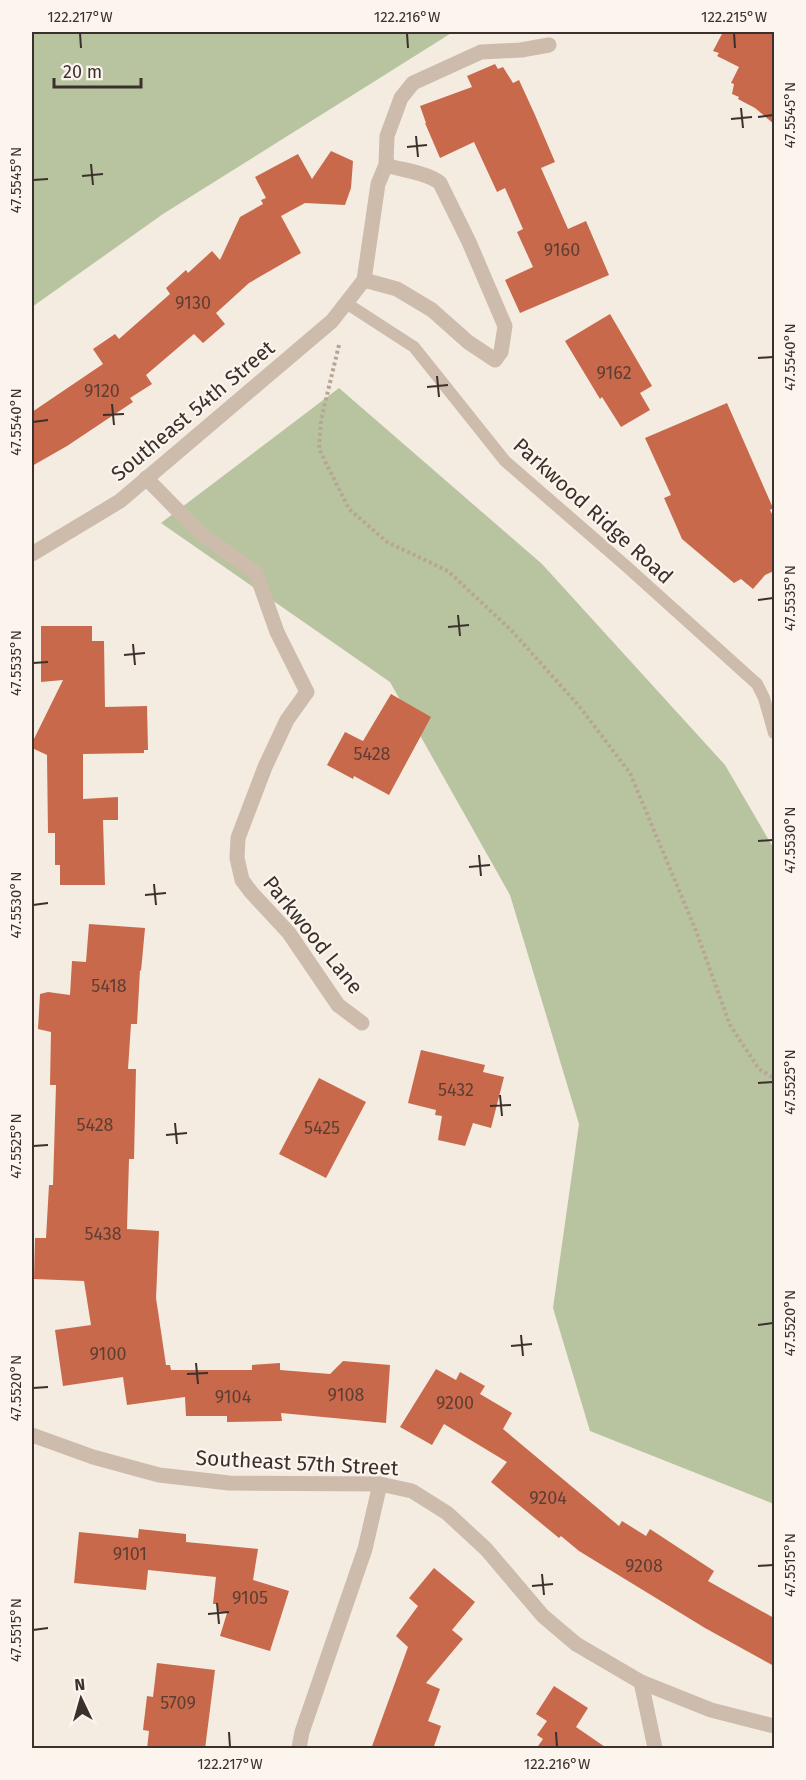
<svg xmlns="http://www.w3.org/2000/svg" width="806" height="1780" font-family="'Fira Sans',sans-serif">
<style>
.green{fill:#b8c4a0}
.building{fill:#c8694b}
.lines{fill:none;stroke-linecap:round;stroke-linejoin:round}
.path{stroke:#b9a596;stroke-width:4;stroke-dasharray:3 3;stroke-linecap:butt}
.lane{stroke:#cdbbac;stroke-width:12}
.street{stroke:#cdbbac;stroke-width:15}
.ticks{fill:none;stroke:#3b302b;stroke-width:2}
.labels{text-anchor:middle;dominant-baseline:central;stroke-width:4.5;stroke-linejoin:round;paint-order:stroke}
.number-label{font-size:18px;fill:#5e3e33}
.street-label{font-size:21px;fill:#3b302b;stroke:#fbf5ee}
.neatline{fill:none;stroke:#3b302b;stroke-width:2}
.ticks-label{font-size:15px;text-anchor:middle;fill:#3b302b}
</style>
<rect width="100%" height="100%" fill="#f4ebe1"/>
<g class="green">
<path d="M32 32H453L163 214 32 307Z"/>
<path d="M339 388 542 564 725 765 774 849V1504L590 1431 553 1308 579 1124 510 895 390 682 161 523Z"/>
</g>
<g class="building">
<path d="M723 32H774V124L755 108 738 99 739 97 732 94 734 84 731 83 739 67 717 56 719 53 713 51Z"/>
<path d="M495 64 498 69 503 67 513 83 519 80 535 115 555 162 541 168 568 229 586 221 609 275 520 313 505 280 533 267 517 232 523 229 505 188 497 192 474 142 440 158 425 123H426L420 106 472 87 467 76Z"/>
<path d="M331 151 353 161 351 188 345 205 305 203 281 216 301 253 249 283 216 313 225 324 203 343 194 334 146 375 152 384 130 398 133 402 67 446 32 466V412L103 364 93 349 115 334 119 339 170 294 166 288 186 270 188 273 212 251 220 260 240 217 263 204 261 200 266 198 255 177 298 154 312 179Z"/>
<path d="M610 314 652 386 640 393 650 410 621 427 602 397 600 399 565 341Z"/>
<path d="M727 403 773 508 770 510 774 518V571L765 575 753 589 741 579 734 583 682 539 664 498 671 495 645 438Z"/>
<path d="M41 626H92V641H104L105 707 147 706 148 750H144V753L83 754V799L118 797V820H103L105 885H60V865H55V833H48L47 755 32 748V743L63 680 41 682Z"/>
<path d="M391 694 431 717 389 795 354 776 353 779 327 765 345 732 363 741Z"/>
<path d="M89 924 145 928 141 971 140 970 137 1024H131L128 1069H136L134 1159H129L127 1229 159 1231 156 1298 166 1365H170L171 1370H252V1365L280 1363V1370L330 1374 343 1361 390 1365 386 1423 281 1413 282 1421 227 1422V1416H186L185 1397 127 1405 123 1377 63 1386 55 1330 91 1325 84 1281 34 1279 35 1238H46L49 1185H53L56 1085H50L51 1032 38 1029 40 994 48 992 70 995 72 961 86 962Z"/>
<path d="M421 1050 485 1065 483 1072 504 1077 491 1128 473 1123 465 1146 438 1140 442 1116 435 1115 436 1110 408 1103Z"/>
<path d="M319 1078 366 1102 326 1178 279 1154Z"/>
<path d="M436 1369 456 1380 460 1372 485 1386 480 1394 512 1413 503 1429 619 1526 622 1521 646 1536 650 1529 714 1571 708 1581 774 1618V1666L705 1628 579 1551 561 1536 559 1538 491 1482 507 1462 444 1424 432 1445 400 1427Z"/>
<path d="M139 1529 186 1534V1542L258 1549 253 1580 289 1591 270 1651 220 1636 227 1613 217 1611V1604H213L216 1577 148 1570 146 1590 74 1583 79 1532 138 1538Z"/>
<path d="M434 1568 475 1602 452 1630 463 1639 426 1683 440 1689 428 1721 441 1726 433 1749H371L408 1647 396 1636 418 1606 409 1598Z"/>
<path d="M157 1663 215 1670 205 1749H147L149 1731 143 1730 147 1696 153 1697Z"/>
<path d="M554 1686 588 1708 576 1727 608 1749H536L543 1739 537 1735 547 1721 536 1714Z"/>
</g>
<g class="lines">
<path class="path" d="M339 345 321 420 319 449 349 509 387 542 448 571 511 630 579 706 630 773 696 931 730 1025 759 1069 774 1078"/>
<path class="lane" d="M346 303 414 347 505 461 626 566 757 684 764 698 774 733"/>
<g class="street">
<path d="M364 280 397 289 432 310 468 342 495 360 501 352 505 326 469 242 440 183C429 173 401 170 386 165"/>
<path d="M146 478 201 534 256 573 277 632 307 692 287 720 265 767 238 838 237 858 242 880 251 892 289 933 338 1005 362 1023"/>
<path d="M32 554 120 501 332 321 364 280 378 184 386 165 387 136 401 98 413 83 481 52 521 50 549 45"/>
<path d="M32 1435 93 1457 159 1475 229 1483 380 1484 412 1491 447 1513 486 1549 543 1616 576 1644 641 1682 711 1710 774 1726"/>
<path d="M641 1682 655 1748"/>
<path d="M299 1748 302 1732 365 1549 380 1484"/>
</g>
</g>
<path class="ticks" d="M80 33 81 48M407 33 408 48M734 33 735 48M741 108 743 128M758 117 773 115M731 119 752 117M416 136 418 157M407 147 427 145M91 164 93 185M82 176 103 174M33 180 48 179M758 358 773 357M437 376 439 397M427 387 448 385M112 404 114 425M103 415 124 414M33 422 48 420M758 600 773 598M458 615 460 636M448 627 469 625M133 644 135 665M124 655 145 653M33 663 48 662M758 841 773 840M479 855 481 876M469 867 490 865M154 884 156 905M145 895 166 893M33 905 48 903M758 1083 773 1082M500 1095 502 1116M490 1106 511 1105M175 1123 177 1144M166 1135 187 1133M33 1146 48 1145M758 1325 773 1323M521 1335 523 1356M511 1346 532 1344M196 1363 198 1384M187 1374 208 1373M33 1388 48 1387M758 1566 773 1565M542 1574 544 1595M532 1586 553 1584M217 1603 219 1624M208 1614 229 1612M33 1630 48 1628M229 1732 230 1747M556 1732 557 1747"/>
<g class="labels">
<g class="number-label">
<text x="562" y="250">9160</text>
<text x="193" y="303">9130</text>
<text x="614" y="373">9162</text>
<text x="102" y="391">9120</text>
<text x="372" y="754">5428</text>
<text x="109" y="986">5418</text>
<text x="456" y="1090">5432</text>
<text x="95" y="1125">5428</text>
<text x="322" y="1128">5425</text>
<text x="103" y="1234">5438</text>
<text x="108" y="1354">9100</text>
<text x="346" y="1395">9108</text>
<text x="233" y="1397">9104</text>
<text x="455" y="1403">9200</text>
<text x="548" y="1498">9204</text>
<text x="130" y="1554">9101</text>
<text x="644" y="1566">9208</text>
<text x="250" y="1598">9105</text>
<text x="178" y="1703">5709</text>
</g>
<g class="street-label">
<text transform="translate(193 411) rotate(-40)">Southeast 54th Street</text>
<text transform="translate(593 511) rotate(42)">Parkwood Ridge Road</text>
<text transform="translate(313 935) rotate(51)">Parkwood Lane</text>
<text transform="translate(297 1463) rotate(3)">Southeast 57th Street</text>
</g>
</g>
<rect width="806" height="1780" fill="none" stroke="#fbf5ee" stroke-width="66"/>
<g transform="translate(81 1699) rotate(355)" stroke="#fbf5ee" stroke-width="4.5" paint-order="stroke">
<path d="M0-4.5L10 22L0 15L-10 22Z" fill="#3b302b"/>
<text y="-9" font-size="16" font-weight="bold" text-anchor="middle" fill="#3b302b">N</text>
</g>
<path d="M54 78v9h87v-9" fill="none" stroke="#3b302b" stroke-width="3"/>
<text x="63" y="78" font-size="18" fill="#3b302b" stroke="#fbf5ee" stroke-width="4.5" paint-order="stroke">20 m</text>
<rect x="33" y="33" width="740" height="1714" class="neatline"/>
<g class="ticks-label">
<text x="80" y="22">122.217°W</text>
<text x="407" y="22">122.216°W</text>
<text x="734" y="22">122.215°W</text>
<text transform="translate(790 115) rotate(-90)" y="5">47.5545°N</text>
<text transform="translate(16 180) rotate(-90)" y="5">47.5545°N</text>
<text transform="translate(790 357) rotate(-90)" y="5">47.5540°N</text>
<text transform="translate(16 422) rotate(-90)" y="5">47.5540°N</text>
<text transform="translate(790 598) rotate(-90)" y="5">47.5535°N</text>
<text transform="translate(16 663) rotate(-90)" y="5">47.5535°N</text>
<text transform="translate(790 840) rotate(-90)" y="5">47.5530°N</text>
<text transform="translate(16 905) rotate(-90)" y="5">47.5530°N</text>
<text transform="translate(790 1082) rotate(-90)" y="5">47.5525°N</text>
<text transform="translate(16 1146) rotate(-90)" y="5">47.5525°N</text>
<text transform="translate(790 1323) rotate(-90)" y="5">47.5520°N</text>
<text transform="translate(16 1388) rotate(-90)" y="5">47.5520°N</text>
<text transform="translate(790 1565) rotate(-90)" y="5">47.5515°N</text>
<text transform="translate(16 1630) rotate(-90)" y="5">47.5515°N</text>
<text x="230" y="1769">122.217°W</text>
<text x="557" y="1769">122.216°W</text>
</g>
</svg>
